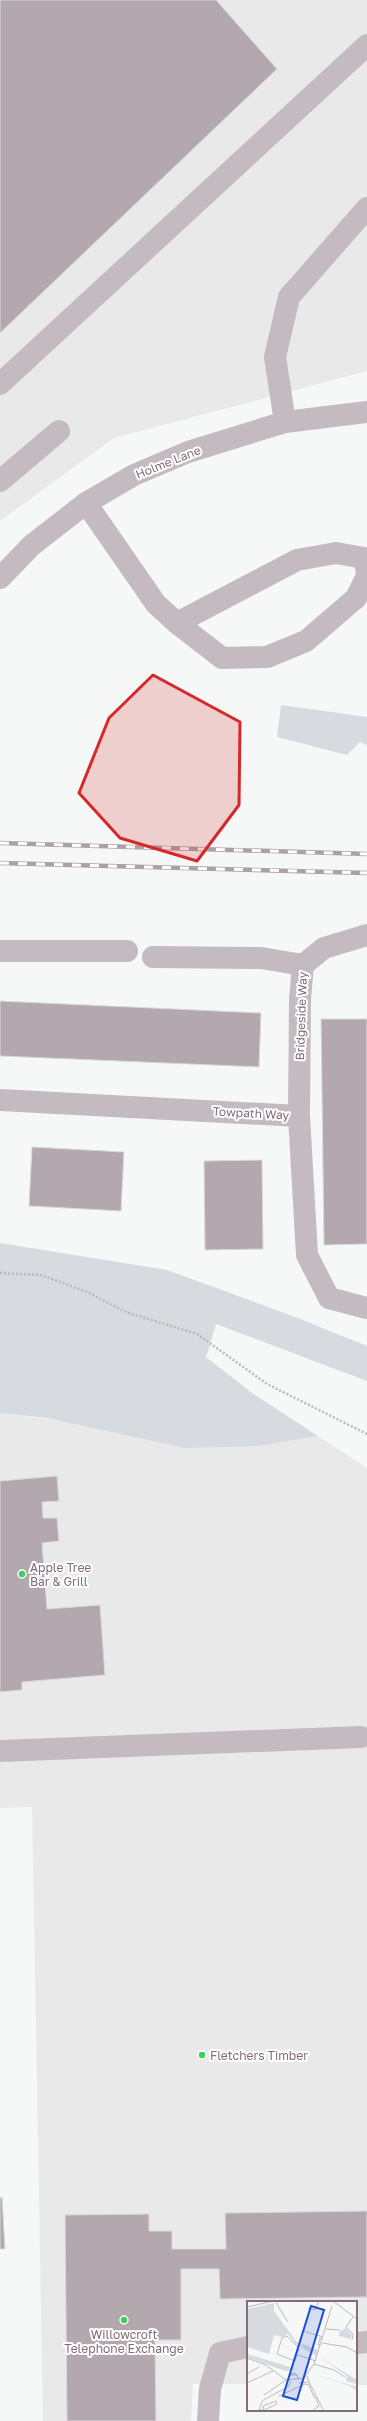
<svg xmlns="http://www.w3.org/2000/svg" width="367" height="2421" font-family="'Golos Text',sans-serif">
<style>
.built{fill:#e9e9ea}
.green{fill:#d7dade}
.building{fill:#b4a8af;stroke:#d8dada}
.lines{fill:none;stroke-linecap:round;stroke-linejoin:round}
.path{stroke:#beb8bb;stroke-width:2.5;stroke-dasharray:2 2;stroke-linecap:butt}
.minor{stroke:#c3bbc0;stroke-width:22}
.rail-casing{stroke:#aba0a6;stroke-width:4.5}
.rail{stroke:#fff;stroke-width:3;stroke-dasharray:9;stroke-linecap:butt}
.marked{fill:#d62828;fill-opacity:0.2;stroke:#d62828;stroke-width:3;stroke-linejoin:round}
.poi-dot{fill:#41cd5e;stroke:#fff;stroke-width:1.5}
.labels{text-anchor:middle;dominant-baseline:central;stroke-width:4;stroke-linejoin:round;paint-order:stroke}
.street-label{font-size:12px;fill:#836b79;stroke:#fff}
.poi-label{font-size:12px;fill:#836b79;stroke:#fff;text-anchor:start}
.inset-road{fill:none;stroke:#c1b8bd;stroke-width:1}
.view{fill:#1d4ed8;fill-opacity:0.15;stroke:#1d4ed8;stroke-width:2}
.inset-edge{fill:none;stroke:#836b79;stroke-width:2}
</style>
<rect width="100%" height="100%" fill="#f6f8f8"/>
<g class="built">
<path d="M0 0H367V371L114 438 0 521Z"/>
<path d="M0 1413 260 1446 318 1436 367 1468V2385H356V2302H248V2384H193L191 2421H43L32 1807 0 1808Z"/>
</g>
<g class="green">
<path d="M281 705 367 717V745L360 742 347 755 277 737Z"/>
<path d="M0 1243 167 1270 298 1318 367 1346V1381L216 1324 206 1357 252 1393 318 1436 260 1446 185 1448 47 1418 0 1413Z"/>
</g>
<g class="building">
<path d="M0 0H216L277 69 0 333Z"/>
<path d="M0 1001 261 1013 259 1067 0 1056Z"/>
<path d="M321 1019H367V1244L324 1245Z"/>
<path d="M32 1147 124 1152 121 1211 29 1206Z"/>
<path d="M262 1160 263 1249 205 1250 204 1161Z"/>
<path d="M57 1476 59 1501 42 1502 43 1518H57L59 1541 42 1543 47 1609 100 1605 105 1675 22 1682V1690L0 1692V1481Z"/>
<path d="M2 2197 5 2249H0V2198Z"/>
<path d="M367 2211V2297L220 2299 219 2269H181V2340H155L156 2421H67L65 2215 149 2214V2231H172V2249H226L225 2213Z"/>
</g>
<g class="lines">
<path class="path" d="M0 1273 41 1275 87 1292 126 1312 197 1334 267 1384 367 1434"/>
<g class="minor">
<path d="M0 384 367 45"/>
<path d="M285 422 275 357 289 297 367 208"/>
<path d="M0 481 59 431"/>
<path d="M86 503 156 604 177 623 222 658 267 657 306 641 356 598 367 576"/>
<path d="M0 578 32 545 86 503 134 475 188 452 285 422 367 412"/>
<path d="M177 623 297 560 336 553 364 558 367 573"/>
<path d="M367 935 324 948 303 965 300 999 299 1116 307 1255 329 1298 367 1308"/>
<path d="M0 951H127"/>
<path d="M153 957 261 958 303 965"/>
<path d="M0 1100 299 1116"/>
<path d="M0 1751 361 1737"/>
<path d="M356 2343 367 2342"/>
<path d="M208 2421 210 2389 220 2353 248 2347"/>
</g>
<defs>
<g id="rail">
<path d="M0 843 367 854"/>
<path d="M0 863 367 873"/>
</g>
</defs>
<use href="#rail" class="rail-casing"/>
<use href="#rail" class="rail"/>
</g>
<path class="marked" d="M153 675 240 722 239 805 197 861 120 838 79 793 109 718Z"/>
<g class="poi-dot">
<circle cx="22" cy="1574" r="4"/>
<circle cx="202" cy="2055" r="4"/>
<circle cx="124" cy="2320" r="4"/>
</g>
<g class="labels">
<g class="street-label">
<text transform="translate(168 462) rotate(-22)">Holme Lane</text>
<text transform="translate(301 1016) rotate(-88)">Bridgeside Way</text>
<text transform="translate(251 1113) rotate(3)">Towpath Way</text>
</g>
<g class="poi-label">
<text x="30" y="1567">Apple Tree<tspan x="30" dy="14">Bar &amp; Grill</tspan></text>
<text x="210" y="2055">Fletchers Timber</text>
<text x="124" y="2334" text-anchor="middle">Willowcroft<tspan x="124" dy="14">Telephone Exchange</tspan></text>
</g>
</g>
<g transform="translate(247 2301)">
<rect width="110" height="110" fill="#f6f8f8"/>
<path d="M27 2V10L48 39 57 47 54 42 71 49 69 55 49 43 41 33 35 36 27 34 22 53 0 46V8ZM99 27 105 34 103 38 92 35V31ZM0 53 43 66 48 69 38 70 0 56ZM73 56 110 79V83L99 80 100 75ZM67 73 110 86V90L103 85Z" fill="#d7dade"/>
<path class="inset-road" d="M28 0 41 21M80 0H86L110 18M0 6 27 0M61 7 68 9 72 0M79 28 93 29M56 30 76 36M40 35 52 47 48 60 30 53 35 37ZM105 39 106 33 99 26 106 16M75 42 100 46 110 52M74 44H71L73 37 76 38M51 54 69 60M0 57 19 64 39 79 57 77 67 63 85 5M67 63 87 69 98 76M0 73 12 66M50 74 47 72 42 74H50L52 79M62 81 77 110M0 82 26 70M52 82 62 81 60 75M17 94 39 79M32 95 58 83 62 84 67 96 70 97M12 109H17L30 103 29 100 16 105 17 109M12 110 15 100 42 85 44 80M65 110 72 105 69 98"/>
<path class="view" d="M64 5 77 9 50 99 36 95Z"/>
<rect width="110" height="110" class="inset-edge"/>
</g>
</svg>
